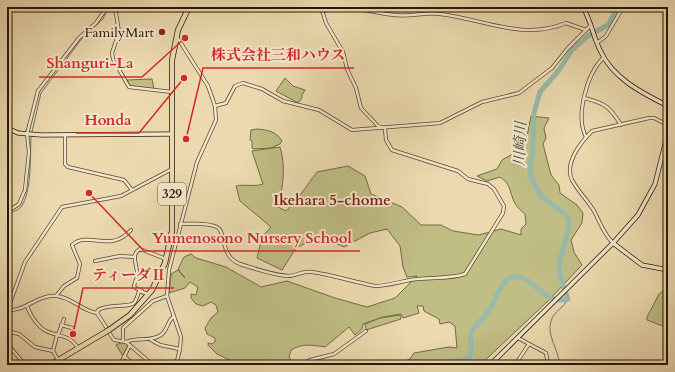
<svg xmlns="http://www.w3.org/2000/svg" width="675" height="372" font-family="Cardo,'Noto Serif JP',serif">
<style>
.green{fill:#c0bd85;stroke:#726a46}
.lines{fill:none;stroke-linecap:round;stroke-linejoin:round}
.stream{stroke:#6a796a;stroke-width:1}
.river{stroke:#99baab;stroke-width:5}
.street-casing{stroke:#564832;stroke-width:4}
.secondary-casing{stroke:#241708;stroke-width:5}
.highway-casing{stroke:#241708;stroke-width:6}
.street{stroke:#f3e6cb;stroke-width:2.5}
.secondary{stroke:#f3e6cb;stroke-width:3.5}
.highway{stroke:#ecd9af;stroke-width:4.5}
.poi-dot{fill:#8f2418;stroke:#f3e6cb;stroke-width:1.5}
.labels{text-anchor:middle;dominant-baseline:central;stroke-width:4;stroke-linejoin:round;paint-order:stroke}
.shield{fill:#f3e6cb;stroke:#625542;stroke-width:1}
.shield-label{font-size:13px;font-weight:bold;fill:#241708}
.poi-label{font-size:14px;fill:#241708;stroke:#f3e6cb;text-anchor:end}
.water-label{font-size:15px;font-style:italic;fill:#4d5041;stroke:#f3e6cb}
.neighbourhood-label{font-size:15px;font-weight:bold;fill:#7a1f14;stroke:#f3e6cb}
.leader{fill:none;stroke:#d62828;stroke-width:1.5}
.callout-dot{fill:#d62828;stroke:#f3e6cb;stroke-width:1.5}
.callout-label{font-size:15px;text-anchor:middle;font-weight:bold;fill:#d62828;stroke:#f3e6cb;stroke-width:4;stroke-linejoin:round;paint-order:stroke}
</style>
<rect width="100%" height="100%" fill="#ecd9af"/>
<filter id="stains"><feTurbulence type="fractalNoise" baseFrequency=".005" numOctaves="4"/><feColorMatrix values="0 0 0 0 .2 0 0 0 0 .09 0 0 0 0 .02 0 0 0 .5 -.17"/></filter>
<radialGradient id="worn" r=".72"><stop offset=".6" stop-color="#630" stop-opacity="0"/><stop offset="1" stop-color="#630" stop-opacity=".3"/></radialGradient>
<g class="green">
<path d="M285 78 293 86 305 90 302 95V98L298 103 276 91Z"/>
<path d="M152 79 154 89 130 86 127 80Z"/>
<path d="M531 116 549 118 544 128 546 138 543 144 551 175 559 185 560 193 577 205 583 213 582 223 571 240 574 252 582 265 548 301 480 365H395L410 359 414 353 449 347 457 348 455 326 449 322 440 324 439 319 424 311 423 306H417L419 313 403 318 401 314 383 317 363 324 362 329 355 335 349 327 325 347C312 345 303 343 291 350L289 357 294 365H240L217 354 208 345V343L212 344 215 342V338L207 334 205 328 211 318 218 312 216 305 211 302 203 306 196 304 191 298V294L196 295 198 287 190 282 185 288 169 293 171 274 178 270 185 278 178 269 184 257 191 254 196 258 226 267 261 287 287 281 335 298 367 307 395 298 417 276 407 277 403 267 400 246 387 229 370 233 344 247 320 236 296 248 282 270 257 258 262 237 271 227 240 201 236 186C246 184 254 187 263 184L252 151 280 147C286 166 283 188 278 207L286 211 298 198 317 172 348 166 365 176 371 194 402 207 421 225H441L453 231 479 235 501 229 521 235V229L526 224 525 214C520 210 515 205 513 199 509 188 510 184 500 177L487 181 477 176 497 169 502 160 525 147Z"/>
<path d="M257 129C267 130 276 131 282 141L280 144 271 148 253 149 252 147V141L250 140 251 130Z"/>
<path d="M668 287V328L647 320V317L659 294Z"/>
<path d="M400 315 401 319 366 330 365 324 380 318Z"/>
<path d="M123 342 129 345 123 356 116 345Z"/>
</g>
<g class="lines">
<g class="stream">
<path d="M32 132 41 93 83 37 103 19 106 12 114 7"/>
<path d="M7 215C11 212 18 211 21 207 32 192 30 155 31 137"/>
<path d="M559 365C560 350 546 337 551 321 554 311 564 308 568 299"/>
</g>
<path class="river" d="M437 365 469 358C474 350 469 342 471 333 475 324 484 319 489 311 497 299 498 286 511 277 535 273 541 306 568 299L560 276 559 263 569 227V220L565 214 541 196 531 177 530 168 533 149 534 113 540 92 559 70 572 50 589 35 608 25 618 7"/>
<defs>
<g id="street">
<path d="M115 7 119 32 112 53 113 59 129 87 172 92"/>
<path d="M321 7 326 23 343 52 347 69 356 88 361 108 378 126 383 128"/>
<path d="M322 11C347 4 369 12 394 15 410 17 425 12 440 14 483 19 523 41 566 23L586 30"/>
<path d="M597 43 606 36 623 7"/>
<path d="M584 98C605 103 610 107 621 125"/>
<path d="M215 106 226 103 235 86 243 83 262 89 283 101 319 110 352 130 440 123 482 102 519 93 552 68 568 48 591 25"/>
<path d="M65 135V164L68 167 124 180 132 190"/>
<path d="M586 137C575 116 587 74 603 58"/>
<path d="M7 212 19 204 25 190 29 152 27 134 38 91 79 38 96 23 103 13 111 7"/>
<path d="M180 224C191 224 207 222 217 227 227 232 219 256 240 264 255 269 273 275 288 276 296 276 304 270 312 272 333 275 354 282 375 286 390 286 404 280 418 279 434 277 450 279 465 274L503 213 504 206 494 189 488 184 468 179 458 171 392 150 386 140 385 129"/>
<path d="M613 243C603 233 600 222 594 211 587 200 578 191 572 180 564 163 581 142 592 131L649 118H654L668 125"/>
<path d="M95 261 120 256 135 257"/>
<path d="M142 291 134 287C134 283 136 281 137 277 139 267 129 255 140 249L166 259"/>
<path d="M56 296 64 286 77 278 80 264 72 245C89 230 110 254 131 230"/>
<path d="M27 306C30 315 38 327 46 331 60 338 68 333 78 348"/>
<path d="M7 310C25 312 38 294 57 296 73 298 82 311 97 313L106 327"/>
<path d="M7 311 25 262 62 207 121 196 172 169"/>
<path d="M97 313 98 310C109 303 129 308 134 303 137 299 138 295 139 291L148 294"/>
<path d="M61 325 72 328"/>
<path d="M7 331 19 334 35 347 53 351"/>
<path d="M110 334 114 340 126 342 153 365"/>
<path d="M57 335 53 351 58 360"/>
<path d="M58 335 64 319"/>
<path d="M7 338 10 347 25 365"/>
<path d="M518 338 546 353 548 365"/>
<path d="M151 340 160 345 180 349"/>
<path d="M123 341V328L153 301 167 296"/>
<path d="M126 342C138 337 151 342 161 335 168 330 167 321 174 316"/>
<path d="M124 356 134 365"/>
<path d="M120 365 130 345"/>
<path d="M176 365 180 349 181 337 167 296 169 270 197 162 216 120 215 106 208 86 177 37"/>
<path d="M303 365 310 360 334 354 366 331"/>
<path d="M515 365 529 344"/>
</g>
<g id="secondary">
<path d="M583 7C591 21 593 36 600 50 612 78 642 93 668 106"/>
<path d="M7 128 18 133 41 135 172 134"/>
<path d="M613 243 642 265 668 270"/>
<path d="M490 365 613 243 638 215 655 184 668 132"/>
</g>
<path id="highway" d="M50 365 109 330 130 315 152 290 165 263 172 231V60L178 30 189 7"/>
</defs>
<use href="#street" class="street-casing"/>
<use href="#secondary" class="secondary-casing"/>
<use href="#highway" class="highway-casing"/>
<use href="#street" class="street"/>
<use href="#secondary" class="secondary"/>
<use href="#highway" class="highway"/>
</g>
<circle class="poi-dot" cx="162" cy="32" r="4"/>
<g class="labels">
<rect class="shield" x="158" y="183" width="28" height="22" rx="3"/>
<g class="shield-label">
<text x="172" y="194">329</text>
</g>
<g class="poi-label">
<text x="154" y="32">FamilyMart</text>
</g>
<g class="water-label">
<text transform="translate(520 144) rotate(-88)">川崎川</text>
</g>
<g class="neighbourhood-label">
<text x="332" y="200">Ikehara 5-chome</text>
</g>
</g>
<path class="leader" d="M186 139L203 68H354M185 38L142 77H39M184 78L139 133H76M89 193L144 251H360M73 334L83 288H174"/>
<g class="callout-dot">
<circle cx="186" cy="139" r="4"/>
<circle cx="185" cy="38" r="4"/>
<circle cx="184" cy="78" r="4"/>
<circle cx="89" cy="193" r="4"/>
<circle cx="73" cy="334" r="4"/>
</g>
<g class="callout-label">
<text x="278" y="60">株式会社三和ハウス</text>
<text x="90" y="68">Shanguri-La</text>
<text x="108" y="125">Honda</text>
<text x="252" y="243">Yumenosono Nursery School</text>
<text x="129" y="280">ティーダⅡ</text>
</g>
<rect width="675" height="372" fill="none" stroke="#ecd9af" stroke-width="24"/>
<rect x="8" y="8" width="659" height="356" fill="none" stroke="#241708" stroke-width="2"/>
<rect x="12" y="12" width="651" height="348" fill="none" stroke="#241708"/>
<rect width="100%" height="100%" filter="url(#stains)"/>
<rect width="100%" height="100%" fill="url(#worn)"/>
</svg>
